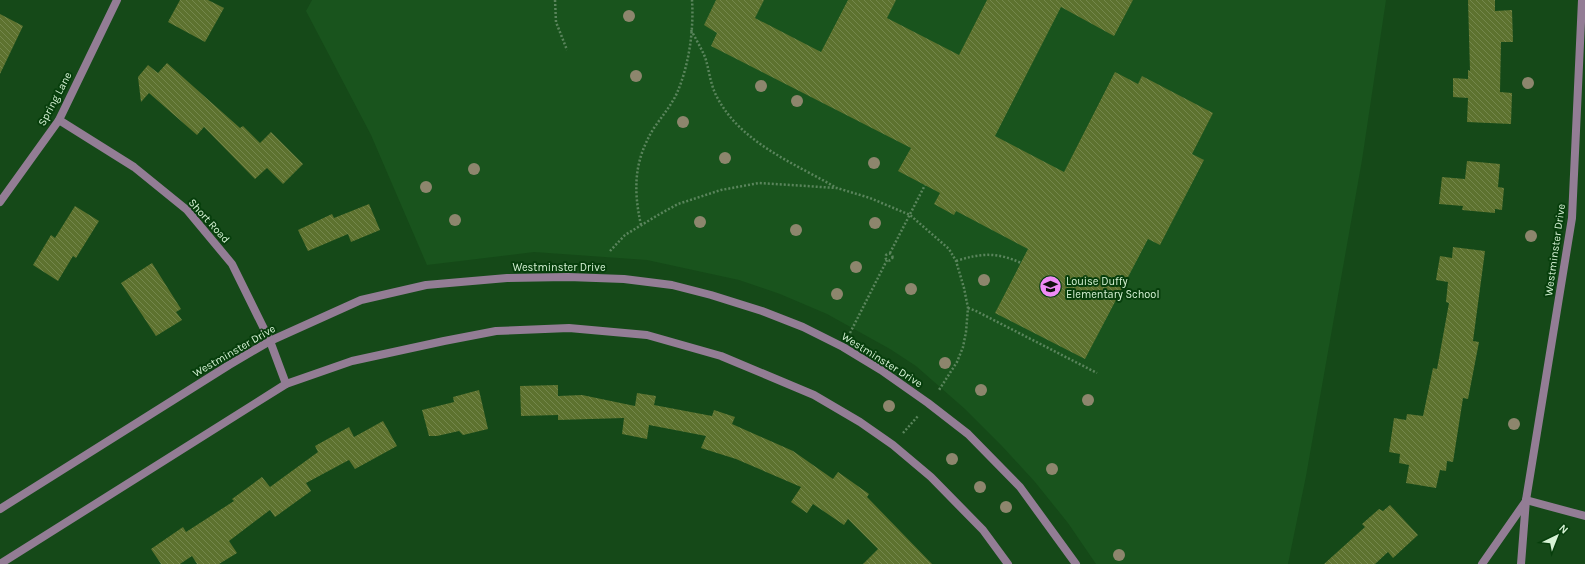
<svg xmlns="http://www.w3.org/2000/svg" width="1585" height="564" font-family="Karla,sans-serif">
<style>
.built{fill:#19541d}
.building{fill:url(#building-back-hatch)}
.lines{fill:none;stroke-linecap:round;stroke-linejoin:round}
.path{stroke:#5a855c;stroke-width:2.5;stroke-dasharray:2 2;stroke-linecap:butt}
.minor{stroke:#937d95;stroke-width:8}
.tree{fill:#8d866d}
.labels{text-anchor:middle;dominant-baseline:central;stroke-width:4;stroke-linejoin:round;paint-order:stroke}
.street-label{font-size:11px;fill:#d6f2d5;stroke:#073e0c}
.poi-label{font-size:11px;fill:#d6f2d5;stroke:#073e0c;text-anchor:start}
</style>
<defs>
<pattern id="building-back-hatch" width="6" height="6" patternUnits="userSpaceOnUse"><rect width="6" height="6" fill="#5d722f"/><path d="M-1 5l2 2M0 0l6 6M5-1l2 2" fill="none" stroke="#74874c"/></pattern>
</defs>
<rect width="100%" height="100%" fill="#154918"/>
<path class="built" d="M312 0H1386L1362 160 1306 476 1288 564H1096L1068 523 1035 482 1001 445 965 409 916 366 890 349 827 314 780 294 739 280 647 260 534 252 427 265 371 135 306 11Z"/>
<g class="building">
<path d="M180 0H208L224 8 205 42 168 22Z"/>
<path d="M716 0H764L755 18 821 52 848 0H896L887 18 959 55 987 0H1133L1114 36 1061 7 995 136 1064 172 1115 72 1138 84 1142 76 1213 113 1192 154 1204 160 1160 245 1148 239 1085 359 995 313 1028 249 956 211 954 215 934 204 940 193 898 171 911 148 711 46 717 33 704 25Z"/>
<path d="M1468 0H1495V11L1512 10 1513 42H1501L1500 92 1512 93 1511 124 1467 122 1468 98 1453 97V78L1468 79V70L1470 71Z"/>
<path d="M0 14 23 26 0 74Z"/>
<path d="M167 63 240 128 243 126 260 143 271 132 303 164 283 184 267 168 255 179 204 127 197 135 149 93 141 102 138 77 148 65 158 73Z"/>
<path d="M1467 161 1500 164 1498 187 1504 188 1502 210 1495 209V213L1462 210 1463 206 1439 204 1442 177 1465 179Z"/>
<path d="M369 204 380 230 351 242 348 234 308 251 298 230 332 214 334 218Z"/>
<path d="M75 206 99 221 76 258 73 256 58 281 33 265 51 235 55 238Z"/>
<path d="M1453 247 1485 251 1473 341 1479 342 1468 399 1463 398 1453 462 1447 461 1446 471 1440 470 1436 488 1406 483 1409 465 1399 463 1400 454 1389 452 1394 418 1406 420 1407 414 1423 416 1433 368 1437 369 1449 303 1446 302 1448 282 1436 280 1440 256 1452 258Z"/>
<path d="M152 263 181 309 176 312 182 320 156 336 121 283Z"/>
<path d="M558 385V396L582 395 635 406 637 393 656 396 654 405 712 416 714 410 735 417 732 424 793 451 833 479 838 472 869 494 867 497 932 564H863L878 549 848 519 844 525 813 504 807 513 791 502 801 487 736 459 701 448 706 436 649 425 647 439 622 434 624 418 558 420V415L521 416 520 386Z"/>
<path d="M479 390 488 429 463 435 459 431 437 436H429L422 410 454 402 453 397Z"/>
<path d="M383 421 397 446 355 469 349 460 306 483 311 491 275 517 270 510 229 541 237 553 219 564H197L192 556 180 564H161L151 549 183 527 186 532 234 501 232 499 262 477 270 487 318 452 315 446 349 427 354 437Z"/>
<path d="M1390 505 1418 535 1393 558 1388 552 1375 564H1324L1365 527 1362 524 1379 509 1383 511Z"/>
</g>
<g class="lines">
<g class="path">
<path d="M555 0 556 22 567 50"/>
<path d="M691 30C696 39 701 48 705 57 709 69 710 83 716 95 739 142 792 162 835 187"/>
<path d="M641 225C633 189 634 160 654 128 662 116 671 106 677 93 689 65 694 30 692 0"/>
<path d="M610 251 625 235 658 215 678 204 721 190 759 183 837 188 870 198 910 215 949 249 956 261 964 288 968 308 966 332 963 347 957 362 939 390"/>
<path d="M890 253 925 185"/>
<circle cx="889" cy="257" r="3.5"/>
<path d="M956 261C981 253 997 252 1021 263"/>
<path d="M968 308 976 311 1097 373"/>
<path d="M850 333 887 260"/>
<path d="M903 433 918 416"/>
</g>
<g class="minor">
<path d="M59 120 134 167 187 210 232 264 270 341 286 384"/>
<path d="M0 202 59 120 117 0"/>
<path d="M1526 500 1585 516"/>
<path d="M0 509 229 365 270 341 361 300 426 285 507 278 568 277 624 279 672 285 711 295 762 311 803 327 843 347 881 370 928 403 968 434 1020 487 1076 564"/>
<path d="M0 564 286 384 352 361 444 341 496 331 569 328 647 335 721 356 814 395 860 422 893 445 931 477 983 530 1008 564"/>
<path d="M1482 564 1526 501"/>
<path d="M1521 564 1526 500 1572 218 1582 0"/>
</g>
</g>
<g class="tree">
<circle cx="629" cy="16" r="6"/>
<circle cx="636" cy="76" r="6"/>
<circle cx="1528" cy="83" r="6"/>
<circle cx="761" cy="86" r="6"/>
<circle cx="797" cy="101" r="6"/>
<circle cx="683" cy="122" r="6"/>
<circle cx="725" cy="158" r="6"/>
<circle cx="874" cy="163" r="6"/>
<circle cx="474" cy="169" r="6"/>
<circle cx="426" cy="187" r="6"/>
<circle cx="455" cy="220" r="6"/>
<circle cx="700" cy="222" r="6"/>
<circle cx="875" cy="223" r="6"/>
<circle cx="796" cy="230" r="6"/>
<circle cx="1531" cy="236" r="6"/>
<circle cx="856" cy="267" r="6"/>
<circle cx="984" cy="280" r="6"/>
<circle cx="911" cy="289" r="6"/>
<circle cx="837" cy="294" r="6"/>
<circle cx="945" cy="363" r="6"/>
<circle cx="981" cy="390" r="6"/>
<circle cx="1088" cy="400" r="6"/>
<circle cx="889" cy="406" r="6"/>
<circle cx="1514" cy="424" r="6"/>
<circle cx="952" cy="459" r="6"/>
<circle cx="1052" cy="469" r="6"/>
<circle cx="980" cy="487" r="6"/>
<circle cx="1006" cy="507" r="6"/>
<circle cx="1119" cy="555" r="6"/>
</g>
<defs>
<symbol id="school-disc" viewBox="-11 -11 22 22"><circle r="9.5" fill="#ef8bf7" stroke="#073e0c"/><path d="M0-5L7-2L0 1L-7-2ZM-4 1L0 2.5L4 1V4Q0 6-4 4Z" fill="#111"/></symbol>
</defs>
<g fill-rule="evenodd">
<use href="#school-disc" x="1038" y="274" width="25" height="25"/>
</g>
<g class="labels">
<g class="street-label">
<text transform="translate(55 99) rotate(-62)">Spring Lane</text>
<text transform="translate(209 221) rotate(48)">Short Road</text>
<text transform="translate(1555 250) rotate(-82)">Westminster Drive</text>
<text x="559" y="267">Westminster Drive</text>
<text transform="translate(234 351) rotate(-30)">Westminster Drive</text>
<text transform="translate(882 360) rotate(32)">Westminster Drive</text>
</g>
<g class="poi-label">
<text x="1066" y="281">Louise Duffy<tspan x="1066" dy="13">Elementary School</tspan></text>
</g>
</g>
<g transform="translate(1557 536) rotate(43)" stroke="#073e0c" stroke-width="3" paint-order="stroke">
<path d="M0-3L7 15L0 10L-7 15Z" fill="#d6f2d5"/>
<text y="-6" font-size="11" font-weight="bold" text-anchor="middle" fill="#d6f2d5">N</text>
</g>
</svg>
